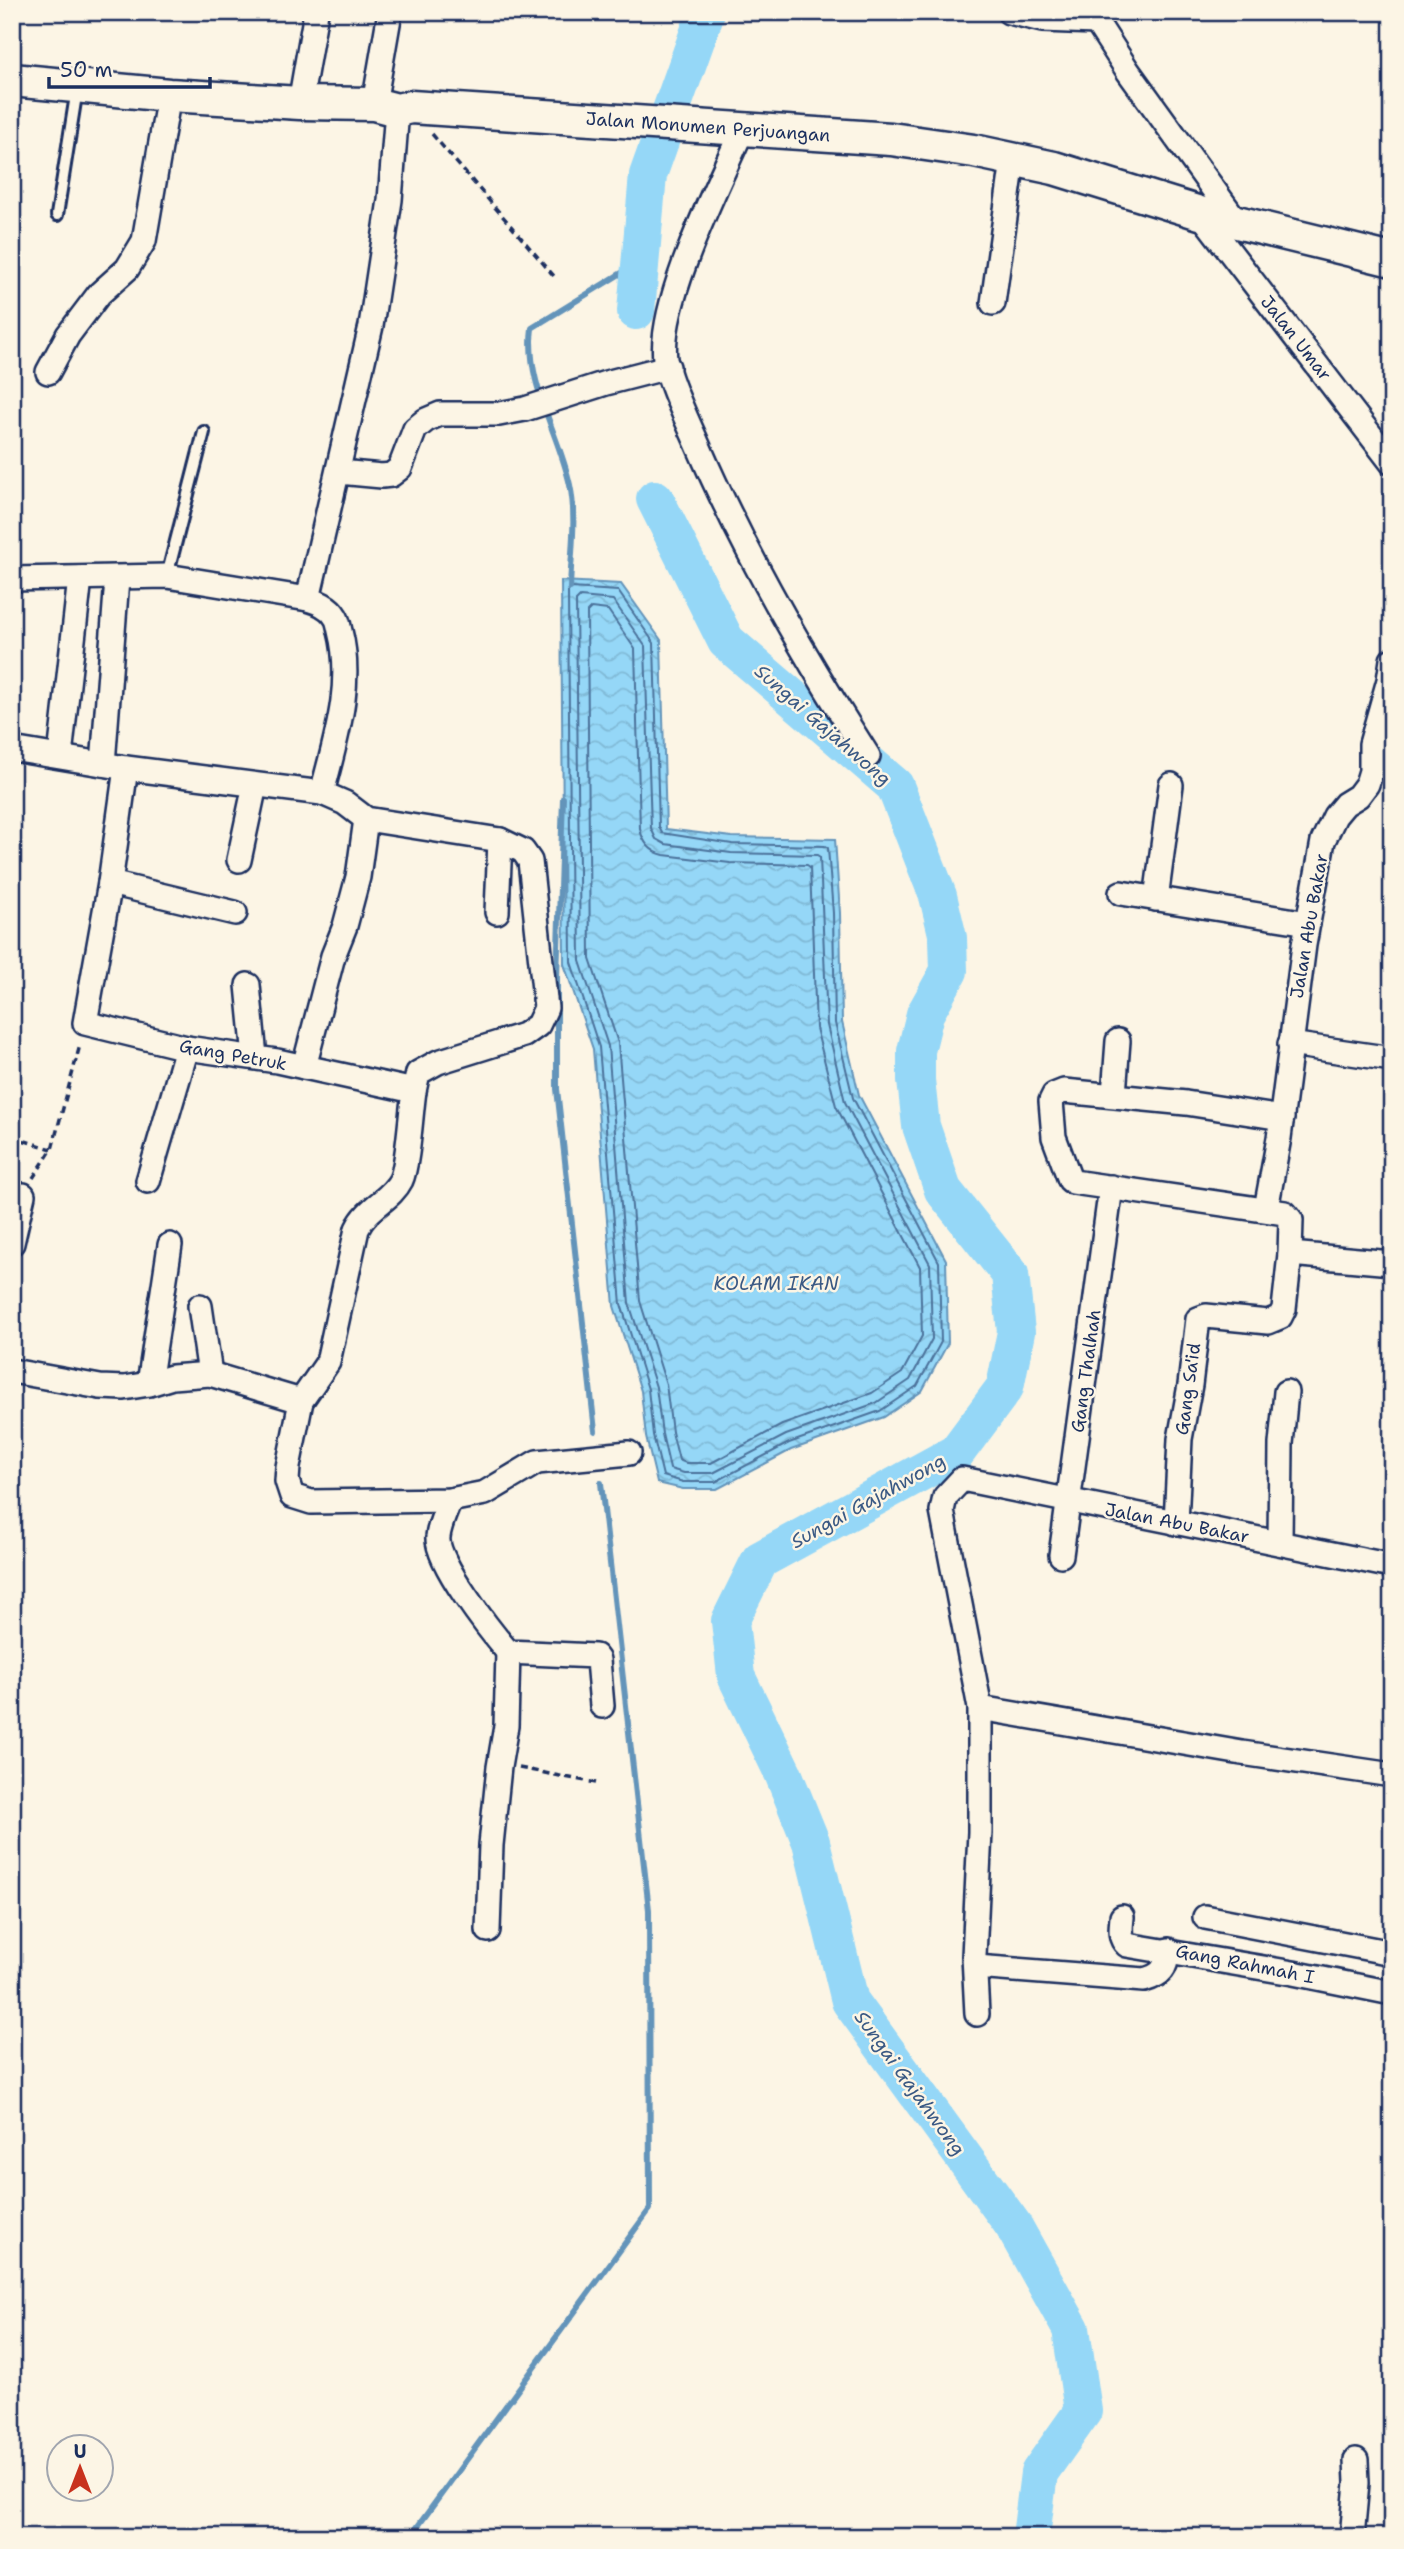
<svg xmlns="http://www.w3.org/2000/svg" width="1404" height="2549" font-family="'Shantell Sans',sans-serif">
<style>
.water{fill:url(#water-waves);stroke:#6494ba;stroke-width:2}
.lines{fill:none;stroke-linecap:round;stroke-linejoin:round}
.shore{stroke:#4c729b;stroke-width:2}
.stream{stroke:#6494ba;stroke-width:6}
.river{stroke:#95d7f7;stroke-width:38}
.lane-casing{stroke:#1b2f5e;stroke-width:16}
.street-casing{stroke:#1b2f5e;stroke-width:28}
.secondary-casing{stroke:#1b2f5e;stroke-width:37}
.path{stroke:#1b2f5e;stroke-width:3.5;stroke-dasharray:7 5;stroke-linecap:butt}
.lane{stroke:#fcf5e5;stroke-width:10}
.street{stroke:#fcf5e5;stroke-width:23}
.secondary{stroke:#fcf5e5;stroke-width:32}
.labels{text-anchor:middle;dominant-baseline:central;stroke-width:5;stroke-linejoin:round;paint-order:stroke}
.street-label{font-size:18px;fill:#1b2f5e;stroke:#fcf5e5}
.water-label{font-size:19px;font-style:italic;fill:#3a5984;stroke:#fcf5e5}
</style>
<defs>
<pattern id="water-waves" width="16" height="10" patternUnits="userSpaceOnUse" patternTransform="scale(1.75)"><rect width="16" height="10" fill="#95d7f7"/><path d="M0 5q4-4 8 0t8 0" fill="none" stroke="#80b9d6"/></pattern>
</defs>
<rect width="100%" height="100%" fill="#fcf5e5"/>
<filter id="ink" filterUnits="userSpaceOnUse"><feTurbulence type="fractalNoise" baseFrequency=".0143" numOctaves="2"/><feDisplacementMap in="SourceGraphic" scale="14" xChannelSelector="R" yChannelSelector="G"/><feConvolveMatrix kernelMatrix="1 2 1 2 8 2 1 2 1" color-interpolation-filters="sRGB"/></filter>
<g filter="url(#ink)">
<path class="water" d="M561 581 621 584 661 640 666 829 732 837 835 839 840 913 842 1022 859 1095 946 1260 948 1343 922 1391 884 1417 791 1450 717 1489H683L657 1483 646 1437 641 1391 614 1306 593 1049 564 964Z"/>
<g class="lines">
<g class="shore">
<path d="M571 588 618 591 654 643 659 827 662 833 732 844 825 846 828 848 833 913 835 1023 853 1098 939 1262 941 1342 917 1386 880 1411 789 1443 715 1482H683L663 1476 653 1435 648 1389 621 1304 599 1047 571 962 568 592Z"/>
<path d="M580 597 613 600 645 646 651 828 656 839 665 844 731 853 817 855 820 857 827 1025 845 1102 930 1264 932 1339 910 1380 876 1403 786 1435 713 1473H684L670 1469 662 1434 656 1387 629 1303 608 1046 580 961 576 601Z"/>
<path d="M591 608 608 610 635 649 640 829C643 843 651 852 664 855L730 863 807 865 810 867 816 1028 836 1106 920 1267 922 1336 902 1373 872 1393 782 1425 711 1463H686L679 1460 672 1432 666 1384 640 1301 618 1043 590 959 587 612Z"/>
</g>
<g class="stream">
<path d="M570 588C571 555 577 517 570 485 559 433 525 383 532 328L641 261"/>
<path d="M563 798 557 978V1089L595 1431"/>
<path d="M410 2537 650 2209 649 1910 601 1483"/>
</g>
<g class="river">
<path d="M636 311 648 175 706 12"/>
<path d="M655 499 726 641 895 786 938 896 948 938 949 971 925 1014 916 1051V1080L921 1126 943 1190 1010 1274 1016 1332 1005 1387 956 1453 760 1560 730 1621 736 1676 783 1773 811 1842 850 2001 1013 2225 1071 2329 1083 2411 1039 2473 1031 2537"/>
</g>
<defs>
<g id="lane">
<path d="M57 215 77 89"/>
<path d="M167 576 204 432"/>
</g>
<g id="street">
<path d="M1009 12 1042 20 1096 22"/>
<path d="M1090 12 1128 71 1237 222"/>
<path d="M300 103 316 12"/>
<path d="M374 104 390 12"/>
<path d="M743 128C719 183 658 302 665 359 668 381 688 422 697 443 744 552 804 656 868 756"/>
<path d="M1200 213 1392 463"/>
<path d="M993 303 1013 160"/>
<path d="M48 372 68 335 99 294 127 269 144 241 169 95"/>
<path d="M339 472 382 476 391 475 400 468 415 429 426 420 440 414H499L525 409 606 383 668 367"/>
<path d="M12 579 167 576 308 599 371 326 390 200 397 110"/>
<path d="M308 599C318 602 329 606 335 616 338 619 339 627 340 631 354 685 335 741 322 793L345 803 366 819 500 840 523 851 530 861 546 1008 538 1025 524 1035 438 1062 418 1073 414 1091"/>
<path d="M12 749 126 768 110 883 85 1023 187 1048 277 1061 414 1091C411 1110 408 1165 401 1180 391 1200 368 1206 357 1229L328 1362 301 1401"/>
<path d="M60 756 80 578"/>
<path d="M103 764 117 579"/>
<path d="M126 768 322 793"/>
<path d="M239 860 255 785"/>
<path d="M110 883 235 913"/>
<path d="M1121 893 1308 923"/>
<path d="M1156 899 1171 785"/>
<path d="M497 912 500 840"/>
<path d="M248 985 255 1057"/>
<path d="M1290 1044 1392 1059"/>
<path d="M304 1067 333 956 345 926 358 877 366 819"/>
<path d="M1114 1094 1118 1041"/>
<path d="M1282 1118 1186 1103 1064 1091 1054 1095 1051 1101 1054 1137 1070 1180 1073 1182 1285 1213 1291 1220 1290 1254 1392 1263"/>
<path d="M148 1181 187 1048"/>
<path d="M1266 1209 1279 1138 1304 945 1323 841 1335 816 1345 804 1358 796 1367 784 1371 771V744L1389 680 1392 660"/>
<path d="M12 1243 23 1195"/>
<path d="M200 1306 210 1374"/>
<path d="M12 1371 100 1387 124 1388 149 1384 172 1377 210 1374 301 1401 288 1467 287 1481 292 1496 311 1502 450 1500 485 1493 537 1462 629 1453"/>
<path d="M149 1384 170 1245"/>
<path d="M450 1500C446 1511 439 1525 438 1537 435 1561 491 1632 508 1652L595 1656 598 1660 602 1706"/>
<path d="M1176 1523 1180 1439 1190 1385 1198 1319 1206 1316 1268 1322 1280 1317 1284 1309 1290 1254"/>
<path d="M1280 1543 1281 1444 1286 1392"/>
<path d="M1061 1555 1111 1187"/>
<path d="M980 1708 942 1511 945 1497 962 1479 1392 1566"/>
<path d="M1122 1917C1121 1928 1119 1938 1127 1945L1293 1973 1392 1993"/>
<path d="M1205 1917 1392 1953"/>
<path d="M488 1930 491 1845 499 1767 506 1726 508 1652"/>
<path d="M976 1967 1144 1980C1162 1975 1166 1969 1168 1950"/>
<path d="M977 2014 974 1956 980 1832V1708L1242 1753 1392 1775"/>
<path d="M1352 2537 1357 2483 1356 2460"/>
</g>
<path id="secondary" d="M12 80 169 95 300 103 374 104 397 110 411 107 891 139 974 151 1054 168 1200 213 1392 260"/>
</defs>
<use href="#lane" class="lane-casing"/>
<use href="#street" class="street-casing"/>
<use href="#secondary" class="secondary-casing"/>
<g class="path">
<path d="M432 134 554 276"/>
<path d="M12 1137 52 1149"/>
<path d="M33 1178 52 1149 80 1045"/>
<path d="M519 1768 596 1783"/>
</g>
<use href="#lane" class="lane"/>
<use href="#street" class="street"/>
<use href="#secondary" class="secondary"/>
</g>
</g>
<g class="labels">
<g class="street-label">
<text transform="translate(708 127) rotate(4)">Jalan Monumen Perjuangan</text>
<text transform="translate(1296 338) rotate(52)">Jalan Umar</text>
<text transform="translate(1309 926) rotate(-80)">Jalan Abu Bakar</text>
<text transform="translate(233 1055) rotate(10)">Gang Petruk</text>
<text transform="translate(1086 1371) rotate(-82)">Gang Thalhah</text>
<text transform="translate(1188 1389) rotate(-82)">Gang Sa'id</text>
<text transform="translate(1177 1523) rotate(11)">Jalan Abu Bakar</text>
<text transform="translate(1245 1964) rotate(11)">Gang Rahmah I</text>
</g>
<g class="water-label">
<text transform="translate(823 725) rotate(41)">Sungai Gajahwong</text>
<text x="776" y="1283">KOLAM IKAN</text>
<text transform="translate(868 1501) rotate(-29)">Sungai Gajahwong</text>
<text transform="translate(910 2083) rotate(54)">Sungai Gajahwong</text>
</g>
</g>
<rect width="1404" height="2549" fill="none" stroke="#fcf5e5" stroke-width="42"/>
<rect x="21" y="21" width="1362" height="2507" fill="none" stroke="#1b2f5e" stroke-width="2.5" filter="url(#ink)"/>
<g transform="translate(80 2468)"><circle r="33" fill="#fcf5e5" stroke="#a2a6af" stroke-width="2"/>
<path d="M0-5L12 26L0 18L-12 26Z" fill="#c8321e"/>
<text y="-10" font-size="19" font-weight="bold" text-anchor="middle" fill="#1b2f5e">U</text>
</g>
<path d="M49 77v10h161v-10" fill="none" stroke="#1b2f5e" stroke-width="3.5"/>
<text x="60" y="77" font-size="21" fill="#1b2f5e" stroke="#fcf5e5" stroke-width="5" paint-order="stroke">50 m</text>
</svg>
